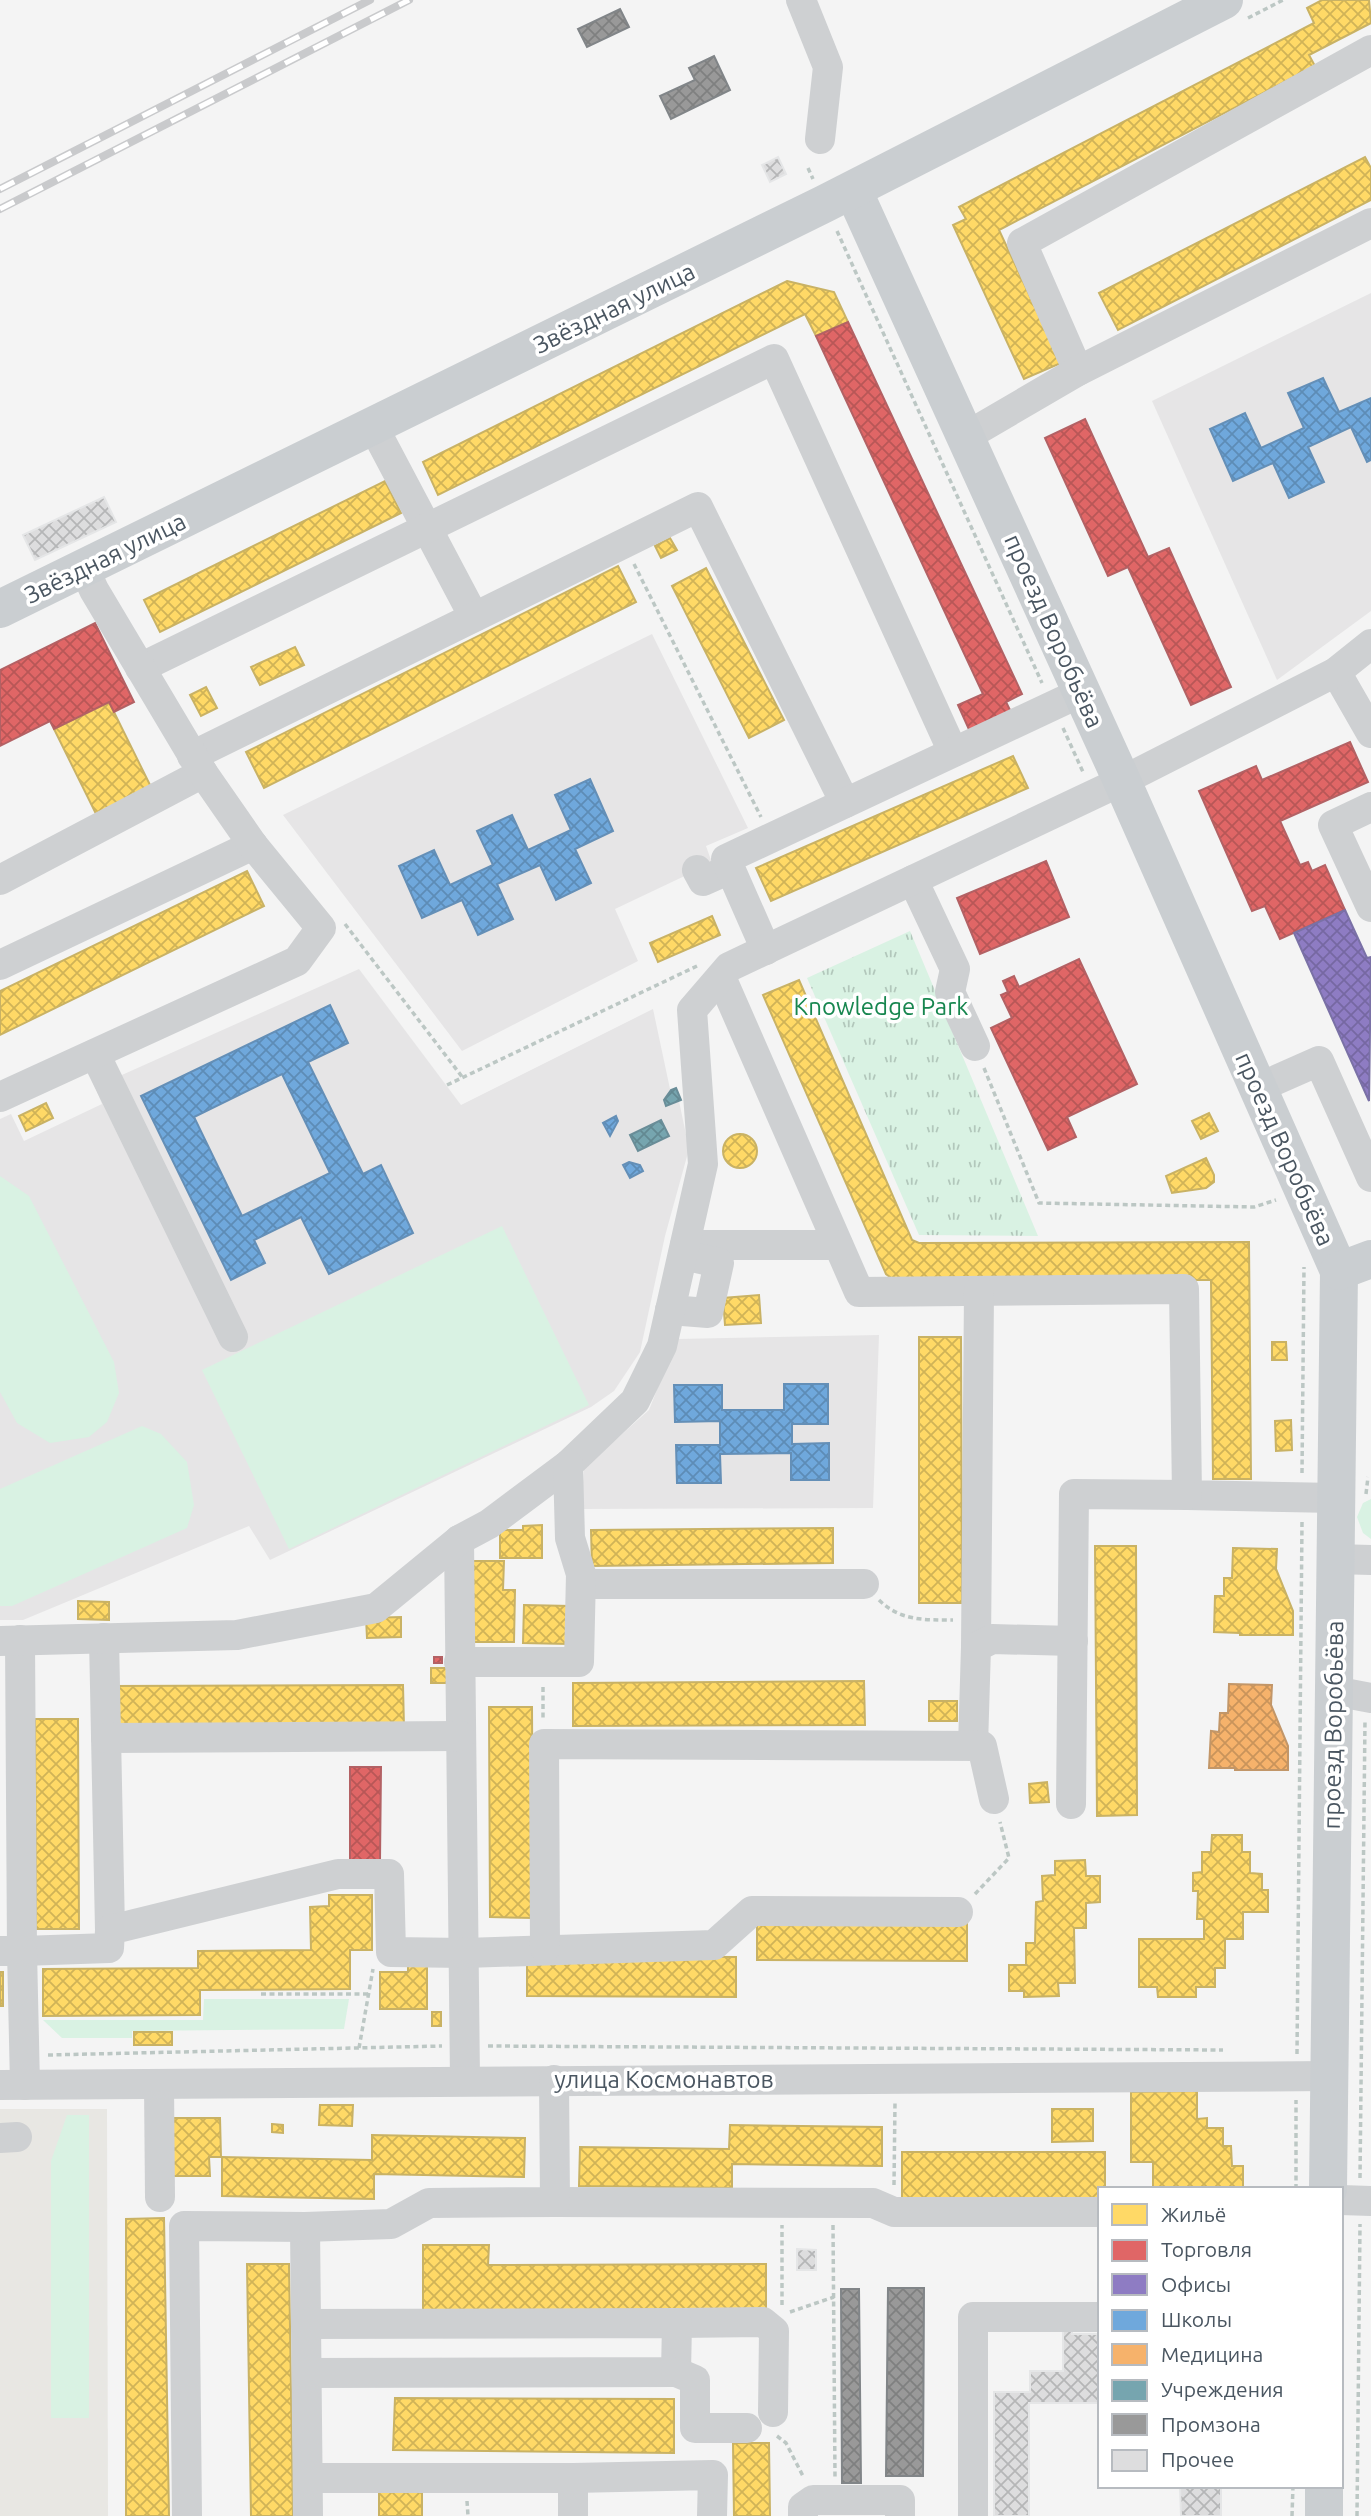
<svg xmlns="http://www.w3.org/2000/svg" width="1371" height="2516" font-family="Ubuntu,sans-serif">
<style>
.commercial{fill:#e8e7e3}
.education{fill:#e6e5e6}
.grass{fill:#d9f2e3}
.park{fill:url(#park-tufts)}
.homes{fill:url(#homes-cross-hatch);stroke:#c9b264;stroke-width:2}
.shops{fill:url(#shops-cross-hatch);stroke:#b36164;stroke-width:2}
.offices{fill:url(#offices-cross-hatch);stroke:#7a71a6;stroke-width:2}
.schools{fill:url(#schools-cross-hatch);stroke:#648fb7;stroke-width:2;fill-rule:evenodd}
.health{fill:url(#health-cross-hatch);stroke:#c29668;stroke-width:2}
.public{fill:url(#public-cross-hatch);stroke:#698d98;stroke-width:2}
.industry{fill:url(#industry-cross-hatch);stroke:#818588;stroke-width:2}
.building{fill:url(#building-cross-hatch);stroke:#e5e6e7;stroke-width:2}
.lines{fill:none;stroke-linecap:round;stroke-linejoin:round}
.path{stroke:#bcc7c4;stroke-width:3.5;stroke-dasharray:5 3.5;stroke-linecap:butt}
.minor{stroke:#ced0d2;stroke-width:30}
.major{stroke:#caced1;stroke-width:38}
.rail-casing{stroke:#c9cacc;stroke-width:8}
.rail{stroke:#fff;stroke-width:5;stroke-dasharray:16;stroke-linecap:butt}
.labels{text-anchor:middle;dominant-baseline:central;stroke-width:7;stroke-linejoin:round;paint-order:stroke}
.street-label{font-size:24px;fill:#4a5661;stroke:#fff}
.park-label{font-size:24px;fill:#17864f;stroke:#fff}
</style>
<defs>
<pattern id="park-tufts" width="24" height="20" patternUnits="userSpaceOnUse" patternTransform="scale(1.75)"><rect width="24" height="20" fill="#d9f2e3"/><path d="M3 7l-1-3M5 7V3M7 7l1-3M15 17l-1-3M17 17v-4M19 17l1-3" fill="none" stroke="#b2c7bb"/></pattern>
<pattern id="homes-cross-hatch" width="8" height="8" patternUnits="userSpaceOnUse" patternTransform="scale(1.75)"><rect width="8" height="8" fill="#ffd966"/><path d="M0 0l8 8M0 8l8-8" fill="none" stroke="#d0b357"/></pattern>
<pattern id="shops-cross-hatch" width="8" height="8" patternUnits="userSpaceOnUse" patternTransform="scale(1.75)"><rect width="8" height="8" fill="#e06666"/><path d="M0 0l8 8M0 8l8-8" fill="none" stroke="#b85757"/></pattern>
<pattern id="offices-cross-hatch" width="8" height="8" patternUnits="userSpaceOnUse" patternTransform="scale(1.75)"><rect width="8" height="8" fill="#8e7cc3"/><path d="M0 0l8 8M0 8l8-8" fill="none" stroke="#7668a2"/></pattern>
<pattern id="schools-cross-hatch" width="8" height="8" patternUnits="userSpaceOnUse" patternTransform="scale(1.75)"><rect width="8" height="8" fill="#6fa8dc"/><path d="M0 0l8 8M0 8l8-8" fill="none" stroke="#5d8cb6"/></pattern>
<pattern id="health-cross-hatch" width="8" height="8" patternUnits="userSpaceOnUse" patternTransform="scale(1.75)"><rect width="8" height="8" fill="#f6b26b"/><path d="M0 0l8 8M0 8l8-8" fill="none" stroke="#c9945b"/></pattern>
<pattern id="public-cross-hatch" width="8" height="8" patternUnits="userSpaceOnUse" patternTransform="scale(1.75)"><rect width="8" height="8" fill="#76a5af"/><path d="M0 0l8 8M0 8l8-8" fill="none" stroke="#638992"/></pattern>
<pattern id="industry-cross-hatch" width="8" height="8" patternUnits="userSpaceOnUse" patternTransform="scale(1.75)"><rect width="8" height="8" fill="#999"/><path d="M0 0l8 8M0 8l8-8" fill="none" stroke="#7f8080"/></pattern>
<pattern id="building-cross-hatch" width="8" height="8" patternUnits="userSpaceOnUse" patternTransform="scale(1.75)"><rect width="8" height="8" fill="#ddddde"/><path d="M0 0l8 8M0 8l8-8" fill="none" stroke="#b5b6b7"/></pattern>
</defs>
<rect width="100%" height="100%" fill="#f4f4f4"/>
<path class="commercial" d="M0 2109H107L108 2516H0Z"/>
<g class="education">
<path d="M1371 293V611L1277 680 1152 401Z"/>
<path d="M652 634 748 828 706 846 712 863 615 909 638 961 462 1051 283 815Z"/>
<path d="M359 969 461 1105 653 1009 670 1089 676 1088 681 1100 679 1101 689 1149 665 1236 640 1352 614 1391 591 1407 270 1560 249 1526 23 1620H0V1119L11 1114 24 1141 102 1104 95 1087Z"/>
<path d="M879 1335 873 1508 581 1509 584 1468 649 1410 677 1339Z"/>
</g>
<g class="grass">
<path d="M0 1176 29 1196 114 1362 119 1393 107 1422 89 1437 50 1443 17 1423 0 1392Z"/>
<path d="M502 1226 589 1405 289 1549 202 1370Z"/>
<path d="M142 1426 161 1434 187 1462 194 1505 187 1528 12 1606H0V1489Z"/>
<path d="M1371 1499V1539L1363 1533 1357 1517 1363 1503Z"/>
<path d="M204 1999H349L344 2029 132 2031V2038H62L43 2020H203Z"/>
<path d="M67 2115H89V2418H51V2161Z"/>
</g>
<path class="park" d="M910 931 1038 1236 919 1235 807 978Z"/>
<g class="homes">
<path d="M1322 0H1369L1371 23 1309 55 1315 66 999 230 1061 363 1024 379 953 225 966 219 959 207 1314 23 1307 8Z"/>
<path d="M1365 157 1371 168V200L1118 330 1099 293Z"/>
<path d="M787 281 834 292 848 322 816 336 805 314 438 495 423 462Z"/>
<path d="M385 481 401 513 160 632 144 600Z"/>
<path d="M670 538 677 550 661 558 655 546Z"/>
<path d="M618 566 636 602 264 788 246 752Z"/>
<path d="M706 568 784 720 749 738 672 586Z"/>
<path d="M295 647 304 665 260 685 251 667Z"/>
<path d="M206 687 217 708 201 716 190 695Z"/>
<path d="M109 702 154 793 99 820 54 729Z"/>
<path d="M1013 756 1028 788 771 901 756 868Z"/>
<path d="M247 871 264 906 0 1035V991Z"/>
<path d="M712 916 720 935 658 962 650 943Z"/>
<path d="M799 980 912 1240 919 1243 1249 1242 1251 1479H1213L1211 1280H894L886 1274 763 995Z"/>
<path d="M46 1103 53 1118 26 1131 19 1116Z"/>
<path d="M1209 1113 1218 1131 1201 1139 1192 1121Z"/>
<circle cx="740" cy="1151" r="17"/>
<path d="M1206 1158 1214 1175V1182L1206 1188 1172 1193 1166 1176Z"/>
<path d="M759 1295 761 1323 725 1325 723 1298Z"/>
<path d="M919 1337H961L962 1603H919Z"/>
<path d="M1272 1342H1286L1287 1360H1272Z"/>
<path d="M1291 1420 1292 1450 1276 1451 1275 1421Z"/>
<path d="M542 1525V1558H500V1530H523V1526Z"/>
<path d="M833 1528V1563L592 1566 591 1530Z"/>
<path d="M1095 1546H1136L1137 1815 1097 1816Z"/>
<path d="M1233 1548 1277 1549 1276 1569 1293 1611V1635H1240V1633L1214 1632 1215 1596H1224V1578H1232Z"/>
<path d="M470 1561H504L503 1590H515L514 1642H469Z"/>
<path d="M78 1601 109 1602V1620L78 1619Z"/>
<path d="M524 1605 570 1606 569 1644 523 1643Z"/>
<path d="M401 1617V1637L367 1638 366 1618Z"/>
<path d="M431 1668H450L449 1683H431Z"/>
<path d="M864 1681 865 1725 573 1726V1683Z"/>
<path d="M403 1685 404 1728 112 1729V1686Z"/>
<rect x="929" y="1701" width="28" height="20"/>
<path d="M489 1707H532L533 1918 490 1917Z"/>
<path d="M35 1719H78L79 1929H36Z"/>
<path d="M1047 1782 1049 1802 1030 1803 1029 1784Z"/>
<path d="M1212 1835H1242V1852H1250V1873L1262 1874V1890H1268V1912H1243V1939H1225V1968H1215V1987H1196V1997H1158L1157 1987H1139V1939H1204V1919H1197L1198 1891H1193V1873L1202 1872V1852H1211Z"/>
<path d="M1085 1860 1086 1876H1100V1902L1086 1903V1928H1074L1075 1983H1058L1059 1996 1024 1997V1991H1009V1965H1026V1943H1035L1036 1902 1043 1901 1042 1876 1055 1875V1861Z"/>
<path d="M329 1895H372V1950H350V1989L200 1990V2015L43 2016V1969L198 1968V1951L311 1950 310 1907 329 1906Z"/>
<path d="M757 1920 967 1921V1961L757 1960Z"/>
<path d="M527 1956 736 1957V1997L527 1996Z"/>
<path d="M408 1962 427 1963V2009H380V1972H408Z"/>
<rect x="0" y="1972" width="3" height="34"/>
<rect x="432" y="2012" width="9" height="14"/>
<rect x="134" y="2032" width="38" height="13"/>
<path d="M1197 2091V2119L1207 2118V2128H1223V2146H1231L1232 2166H1243V2189H1153V2162H1131V2092Z"/>
<path d="M320 2105H353L352 2126 319 2125Z"/>
<path d="M1052 2109H1093V2141L1052 2142Z"/>
<path d="M167 2118H220L221 2157H209L210 2176H167Z"/>
<path d="M272 2124 283 2125V2133L272 2132Z"/>
<path d="M730 2125 882 2127V2166L732 2164V2188L579 2186 580 2147 729 2149Z"/>
<path d="M372 2135 525 2138 524 2177 374 2174V2199L222 2196V2157L372 2160Z"/>
<path d="M902 2152H1105V2189H1100V2201L902 2200Z"/>
<path d="M164 2218 169 2516H126V2219Z"/>
<path d="M423 2245H489L488 2265 766 2264V2309L423 2311Z"/>
<path d="M247 2264H289L293 2516H251Z"/>
<path d="M395 2398 674 2399V2453L393 2450Z"/>
<path d="M733 2443H769L770 2516H734Z"/>
<rect x="379" y="2492" width="43" height="24"/>
</g>
<g class="shops">
<path d="M848 322 1022 694 1006 702 1012 714 971 734 958 705 983 694 816 336Z"/>
<path d="M1085 419 1148 557 1169 548 1231 687 1191 705 1128 567 1108 576 1045 438Z"/>
<path d="M95 623 134 702 114 712 109 702 54 729 50 721 0 746V670Z"/>
<path d="M1350 742 1368 782 1280 821 1300 865 1308 862 1312 871 1325 865 1345 910 1280 939 1265 906 1252 911 1199 791 1256 766 1262 780Z"/>
<path d="M1046 861 1069 917 980 954 957 898Z"/>
<path d="M1079 959 1137 1084 1067 1117 1076 1137 1048 1150 991 1028 1012 1018 1001 995 1008 992 1003 981 1014 976 1019 987Z"/>
<rect x="434" y="1657" width="8" height="6"/>
<path d="M350 1767H381L380 1861H350Z"/>
</g>
<path class="offices" d="M1345 910 1367 958 1371 957 1369 1101 1294 933Z"/>
<g class="schools">
<path d="M1323 378 1339 412 1371 398V460L1367 462 1351 427 1308 447 1324 482 1289 498 1273 463 1233 481 1210 429 1245 413 1261 448 1304 428 1288 393Z"/>
<path d="M590 779 613 831 575 849 591 883 556 900 540 865 497 884 513 919 478 935 462 900 422 918 399 866 434 850 450 885 493 865 477 831 512 815 528 850 571 830 555 795Z"/>
<path d="M330 1005 348 1043 308 1062 363 1174 381 1165 413 1233 329 1274 301 1217 254 1240 265 1263 231 1280 141 1096ZM282 1074 330 1173 242 1216 194 1117Z"/>
<path d="M616 1116 618 1121 610 1136 603 1123Z"/>
<path d="M629 1162 640 1165 643 1171 630 1178 623 1165Z"/>
<path d="M784 1384H828V1424H792V1444L829 1443V1480H791V1453L720 1454 721 1483H677L676 1445H720V1421L675 1422 674 1385H722V1410H784Z"/>
</g>
<path class="health" d="M1229 1684 1272 1685 1271 1705 1288 1746V1770H1235V1768H1209L1211 1731 1219 1732 1220 1713H1228Z"/>
<g class="public">
<path d="M676 1088 681 1100 666 1106 664 1100 671 1090Z"/>
<path d="M661 1120 669 1136 638 1151 630 1135Z"/>
</g>
<g class="industry">
<path d="M620 9 629 27 587 47 578 29Z"/>
<path d="M714 56 730 90 671 119 660 96 695 80 689 68Z"/>
<path d="M888 2288H924L923 2476H886Z"/>
<path d="M841 2289H859L861 2483H842Z"/>
</g>
<g class="building">
<path d="M778 157 786 174 770 182 762 165Z"/>
<path d="M104 497 116 522 35 560 23 535Z"/>
<path d="M797 2249 816 2250V2270H797Z"/>
<path d="M1063 2326H1072V2334H1100V2403H1029V2516H994V2392H1030V2371H1063Z"/>
<path d="M1180 2486H1221V2516H1181Z"/>
</g>
<g class="lines">
<g class="path">
<path d="M1248 18 1283 0"/>
<path d="M808 168 813 179"/>
<path d="M837 231 1042 683"/>
<path d="M634 564 761 817"/>
<path d="M1063 728 1083 772"/>
<path d="M345 924 463 1078"/>
<path d="M984 1068 1039 1203 1254 1207 1276 1200"/>
<path d="M447 1085 697 966"/>
<path d="M1302 1473 1304 1267"/>
<path d="M1366 1494 1368 1477"/>
<path d="M879 1600C900 1621 925 1620 953 1620"/>
<path d="M543 1687V1721"/>
<path d="M975 1894 1009 1858 1000 1822"/>
<path d="M261 1994H369"/>
<path d="M488 2046 1223 2050"/>
<path d="M359 2048 373 1969"/>
<path d="M1297 2054 1302 1522"/>
<path d="M48 2055 442 2046"/>
<path d="M1360 2178 1365 1720"/>
<path d="M894 2185 895 2102"/>
<path d="M1296 2189V2100"/>
<path d="M833 2225 835 2477"/>
<path d="M782 2305V2225"/>
<path d="M790 2312 834 2297"/>
<path d="M777 2436 786 2443 804 2478"/>
<path d="M467 2501 468 2516"/>
<path d="M1292 2516 1293 2486"/>
<path d="M1357 2516 1360 2224"/>
</g>
<g class="minor">
<path d="M801 0 828 67 820 139"/>
<path d="M1078 371 1022 243 1371 50"/>
<path d="M373 426 474 617"/>
<path d="M965 437 1078 371 1371 223"/>
<path d="M140 668 774 359 953 752"/>
<path d="M1336 672 1371 733"/>
<path d="M192 756 698 507 845 803"/>
<path d="M1371 807 1333 825 1371 907"/>
<path d="M697 870 703 881 730 869"/>
<path d="M0 880 203 773"/>
<path d="M913 880 955 969 950 992 975 1046"/>
<path d="M766 950 726 859 1082 692"/>
<path d="M0 965 253 845"/>
<path d="M721 977 859 1292 1184 1289 1187 1495 1336 1498"/>
<path d="M95 1054 233 1337"/>
<path d="M1258 1088 1319 1061 1371 1177"/>
<path d="M0 1097 297 961 321 928 253 845 203 773 94 590 84 568"/>
<path d="M685 1245H838"/>
<path d="M670 1310 708 1313 719 1263 683 1255"/>
<path d="M459 1540 465 2080"/>
<path d="M1335 1559 1371 1560"/>
<path d="M581 1584H864"/>
<path d="M104 1638 110 1930"/>
<path d="M20 1640 22 1951 109 1948 110 1930 338 1874H389L391 1952 465 1953 714 1945 752 1911 958 1912"/>
<path d="M0 1641 237 1635 376 1608 459 1540 489 1524 568 1465 635 1401 662 1346 703 1164 692 1010 729 967 1122 781 1336 672 1371 644"/>
<path d="M976 1647 979 1291"/>
<path d="M459 1662H579L581 1574 570 1538 568 1465"/>
<path d="M1334 1691 1371 1698"/>
<path d="M106 1738 460 1736"/>
<path d="M973 1746 976 1647 992 1639 1073 1641"/>
<path d="M1071 1804 1074 1494 1187 1495"/>
<path d="M545 1948 544 1744 982 1746 994 1799"/>
<path d="M0 1951H22L25 2085"/>
<path d="M159 2084 160 2197"/>
<path d="M0 2085 1329 2076"/>
<path d="M0 2138 17 2137"/>
<path d="M1341 2200 1371 2201"/>
<path d="M555 2202 873 2203 894 2212H1100"/>
<path d="M305 2227 308 2516"/>
<path d="M677 2323 763 2322 774 2331 773 2412"/>
<path d="M306 2324 677 2323 676 2372 307 2373"/>
<path d="M676 2372 695 2380V2428H747"/>
<path d="M308 2478H573L713 2475 712 2516"/>
<path d="M187 2516 184 2226 305 2227 391 2224 429 2203 555 2202 554 2080"/>
<path d="M573 2516V2478"/>
<path d="M803 2516V2507L813 2500H900V2516"/>
<path d="M973 2516V2317H1100"/>
</g>
<g class="major">
<path d="M853 190 1122 781 1339 1271 1328 2189"/>
<path d="M0 609 824 204 1224 0"/>
<path d="M1339 1271 1371 1259"/>
<path d="M1324 2516V2486"/>
</g>
<defs>
<g id="rail">
<path d="M0 189 370 0"/>
<path d="M0 209 409 0"/>
</g>
</defs>
<use href="#rail" class="rail-casing"/>
<use href="#rail" class="rail"/>
</g>
<g class="labels">
<g class="street-label">
<text transform="translate(614 308) rotate(-26)">Звёздная улица</text>
<text transform="translate(105 558) rotate(-26)">Звёздная улица</text>
<text transform="translate(1054 631) rotate(66)">проезд Воробьёва</text>
<text transform="translate(1285 1149) rotate(66)">проезд Воробьёва</text>
<text transform="translate(1333 1725) rotate(-89)">проезд Воробьёва</text>
<text x="664" y="2079">улица Космонавтов</text>
</g>
<g class="park-label">
<text x="881" y="1006">Knowledge Park</text>
</g>
</g>
<rect x="1098" y="2187" width="245" height="301" fill="#ffffff" stroke="#b7bbc0" stroke-width="2"/>
<rect x="1112" y="2204" width="35" height="21" fill="#ffd966" stroke="#b7bbc0" stroke-width="2"/>
<text x="1161" y="2222" font-size="21" fill="#4a5661">Жильё</text>
<rect x="1112" y="2240" width="35" height="21" fill="#e06666" stroke="#b7bbc0" stroke-width="2"/>
<text x="1161" y="2257" font-size="21" fill="#4a5661">Торговля</text>
<rect x="1112" y="2274" width="35" height="21" fill="#8e7cc3" stroke="#b7bbc0" stroke-width="2"/>
<text x="1161" y="2292" font-size="21" fill="#4a5661">Офисы</text>
<rect x="1112" y="2310" width="35" height="21" fill="#6fa8dc" stroke="#b7bbc0" stroke-width="2"/>
<text x="1161" y="2327" font-size="21" fill="#4a5661">Школы</text>
<rect x="1112" y="2344" width="35" height="21" fill="#f6b26b" stroke="#b7bbc0" stroke-width="2"/>
<text x="1161" y="2362" font-size="21" fill="#4a5661">Медицина</text>
<rect x="1112" y="2380" width="35" height="21" fill="#76a5af" stroke="#b7bbc0" stroke-width="2"/>
<text x="1161" y="2397" font-size="21" fill="#4a5661">Учреждения</text>
<rect x="1112" y="2414" width="35" height="21" fill="#999999" stroke="#b7bbc0" stroke-width="2"/>
<text x="1161" y="2432" font-size="21" fill="#4a5661">Промзона</text>
<rect x="1112" y="2450" width="35" height="21" fill="#ddddde" stroke="#b7bbc0" stroke-width="2"/>
<text x="1161" y="2467" font-size="21" fill="#4a5661">Прочее</text>
</svg>
